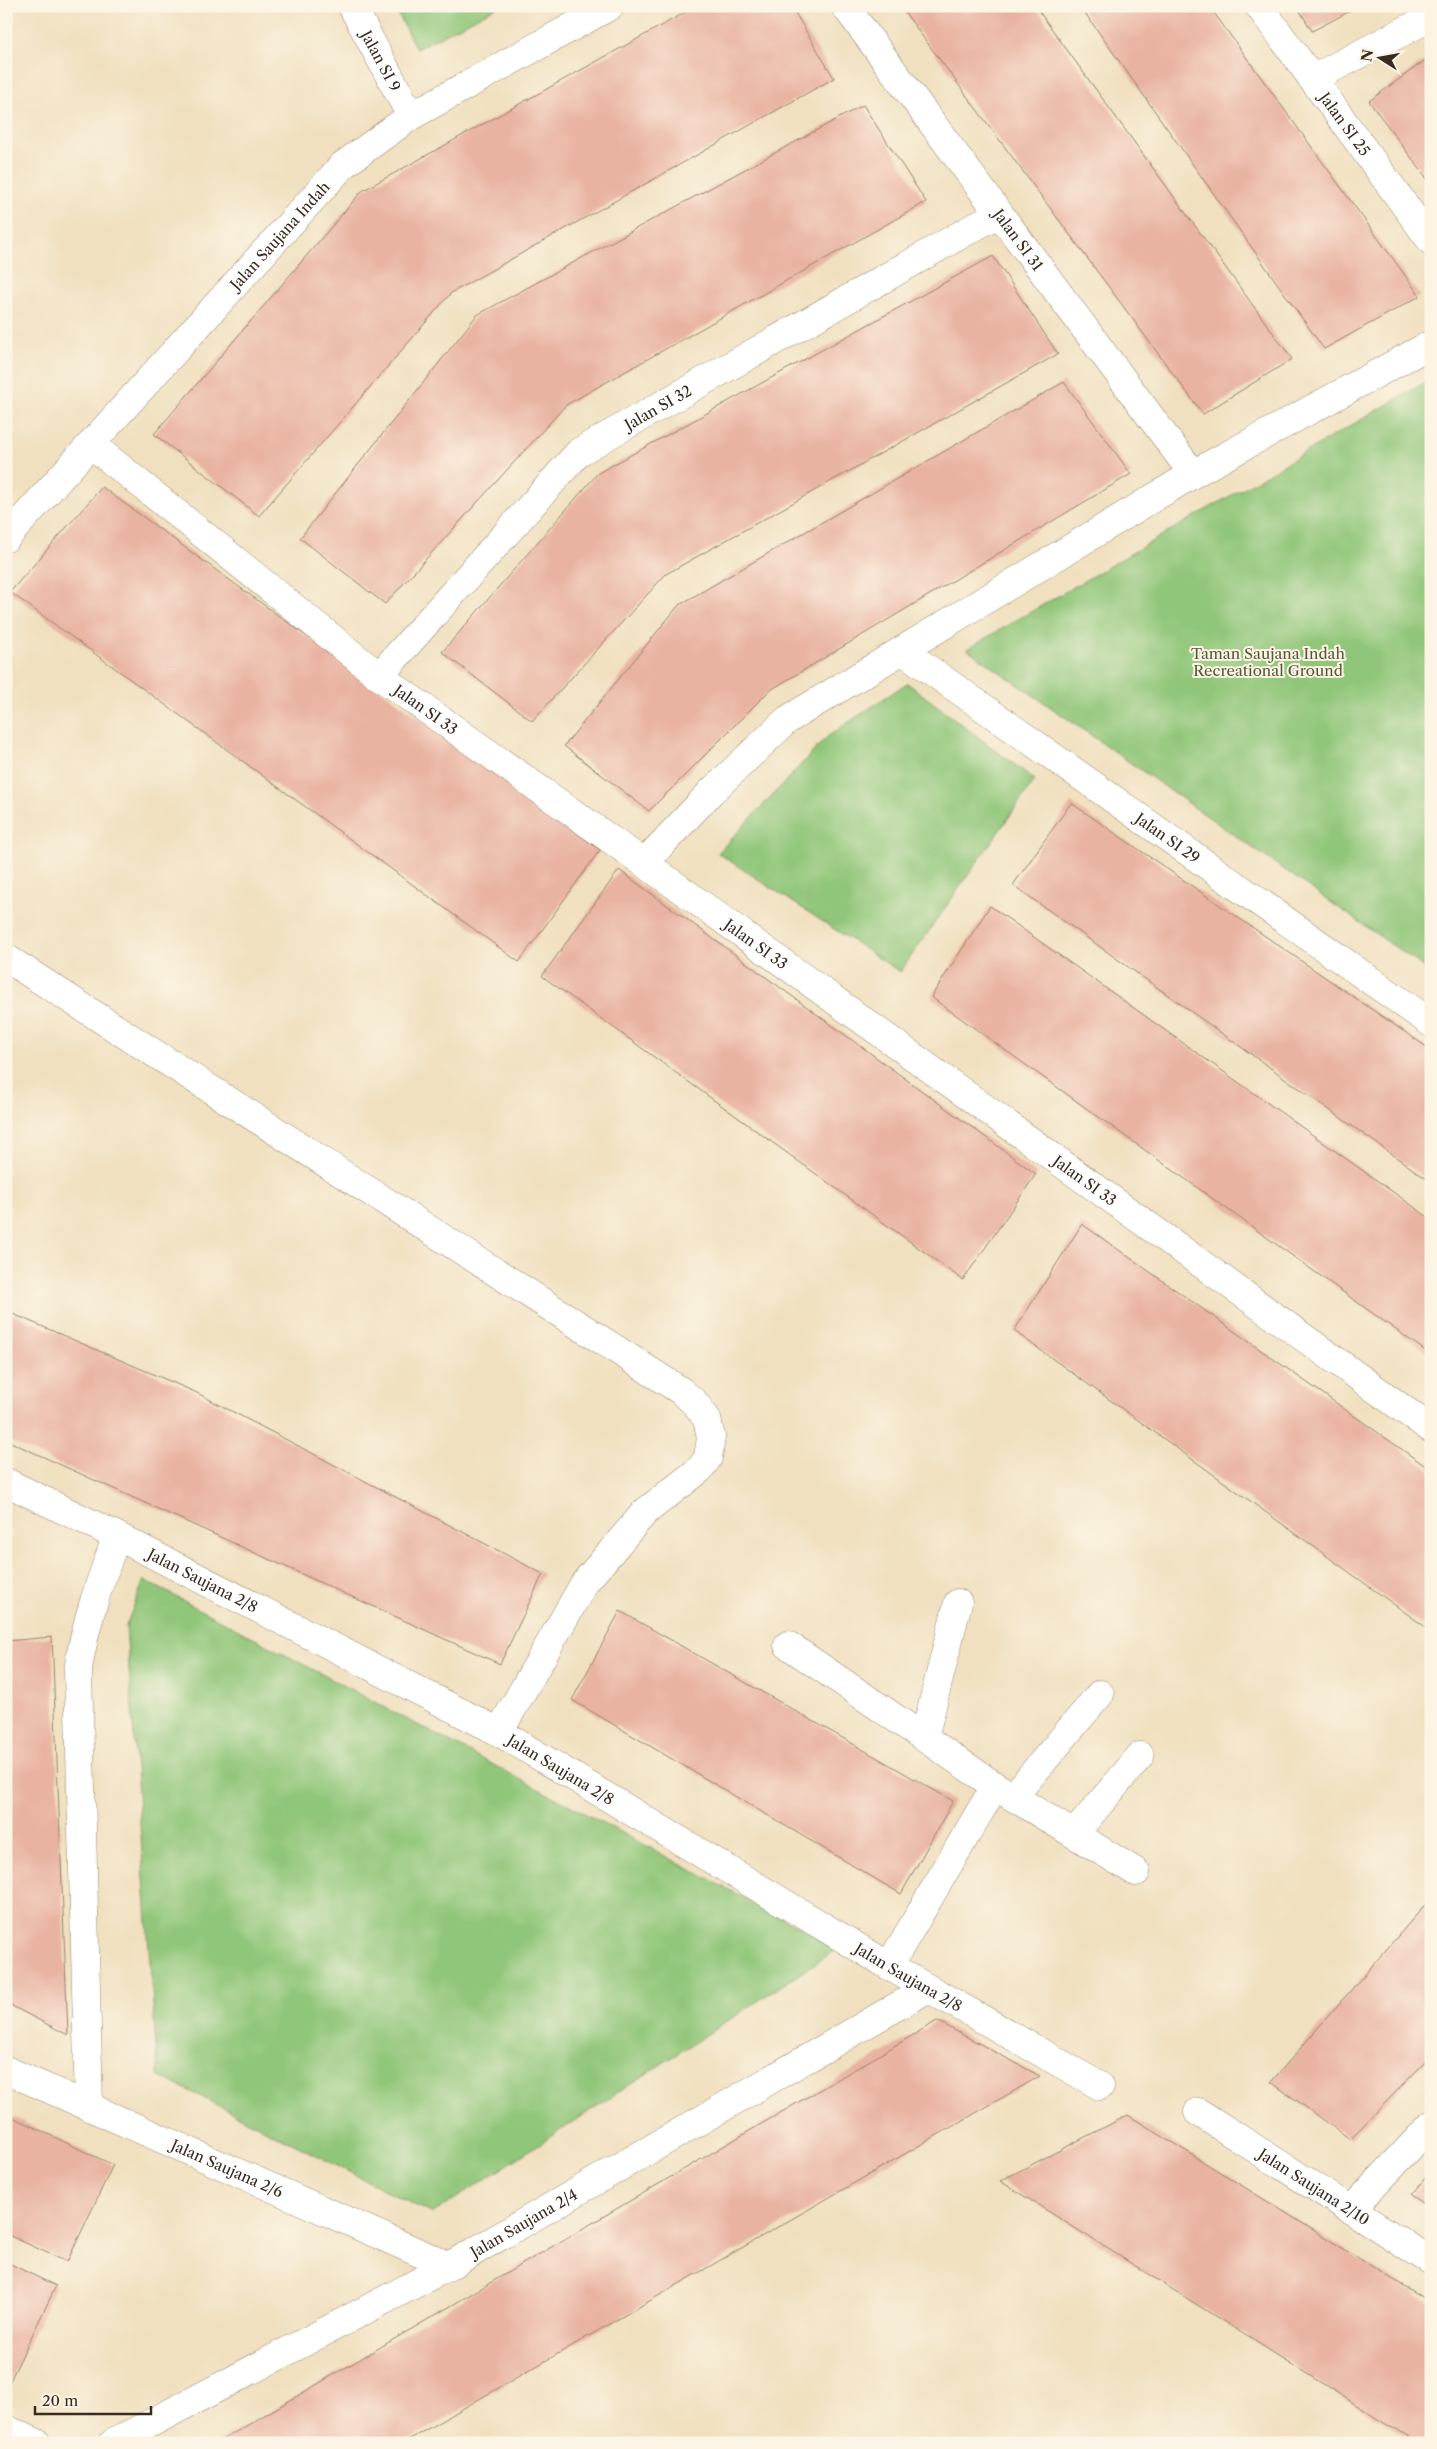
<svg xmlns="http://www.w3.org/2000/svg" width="1437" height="2449" font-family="'Libre Caslon Text',serif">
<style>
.green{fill:#90c679;stroke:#66784c}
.building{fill:#e9b3a1}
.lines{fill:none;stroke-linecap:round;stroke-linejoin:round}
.minor-casing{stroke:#96856e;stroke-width:29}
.minor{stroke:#fff;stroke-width:28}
.labels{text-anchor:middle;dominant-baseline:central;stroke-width:4;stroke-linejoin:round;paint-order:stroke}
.street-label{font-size:15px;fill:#3b2a1e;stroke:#fcf5e5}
.park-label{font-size:15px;fill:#545939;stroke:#fcf5e5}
</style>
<rect width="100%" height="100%" fill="#fcf5e5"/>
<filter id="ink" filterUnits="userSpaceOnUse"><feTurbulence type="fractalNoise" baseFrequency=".02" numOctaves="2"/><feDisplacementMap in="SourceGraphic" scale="10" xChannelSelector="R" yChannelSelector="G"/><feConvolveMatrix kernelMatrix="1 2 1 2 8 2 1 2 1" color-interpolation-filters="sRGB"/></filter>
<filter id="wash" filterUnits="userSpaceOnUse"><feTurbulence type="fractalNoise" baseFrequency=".0096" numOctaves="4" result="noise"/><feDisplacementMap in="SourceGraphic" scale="20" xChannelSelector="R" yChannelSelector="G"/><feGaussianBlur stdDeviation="1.12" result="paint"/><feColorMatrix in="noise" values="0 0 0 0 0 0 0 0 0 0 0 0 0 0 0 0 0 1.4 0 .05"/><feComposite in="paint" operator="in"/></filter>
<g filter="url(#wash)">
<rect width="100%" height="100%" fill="#f0e0bf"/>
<g class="green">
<path d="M394 6H499L416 49Z"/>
<path d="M1431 379V972L967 649Z"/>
<path d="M907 683 1035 780 900 972 718 853 827 737Z"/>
<path d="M144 1580 839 1948 432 2214 158 2075 126 1626Z"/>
</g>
<g id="blocks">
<g class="building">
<path d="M697 6H791L834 78 451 293 259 516 154 434 362 191Z"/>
<path d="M900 6H1035L1292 359 1203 414Z"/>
<path d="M1080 6H1209L1420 296 1324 349Z"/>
<path d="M1297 6H1360L1312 31Z"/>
<path d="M1431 56V184L1369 101Z"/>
<path d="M863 105 926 202 566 405 385 604 300 538 477 315Z"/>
<path d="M993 256 1058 354 666 574 532 721 442 652 598 473Z"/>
<path d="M1064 382 1131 474 769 691 649 811 564 746 679 605Z"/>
<path d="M102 487 600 850 519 962 10 592Z"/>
<path d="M1071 803 1431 1050V1182L1013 885Z"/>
<path d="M619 870 1036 1174 963 1280 542 976Z"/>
<path d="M990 906 1431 1219V1355L931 997Z"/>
<path d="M1082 1224 1431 1470V1631L1014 1331Z"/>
<path d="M6 1311 195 1392 543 1574 500 1664 6 1440Z"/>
<path d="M620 1611 953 1801 901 1894 572 1700Z"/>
<path d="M52 1637 68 2035 6 2003V1641Z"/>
<path d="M1431 1898V2056L1350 2139 1271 2082Z"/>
<path d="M937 2021 1040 2076 403 2443H217Z"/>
<path d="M6 2114 113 2165 67 2262 6 2234Z"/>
<path d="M1128 2115 1431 2303V2443H1417L1000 2181Z"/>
<path d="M1431 2171V2208L1411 2195Z"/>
<path d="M6 2262 56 2286 6 2389Z"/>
</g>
</g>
</g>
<g filter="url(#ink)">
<use href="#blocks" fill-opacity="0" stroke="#96856e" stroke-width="1"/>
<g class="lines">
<defs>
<g id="minor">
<path id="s1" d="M352 6 411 116"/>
<path id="s2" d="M845 6 1193 474"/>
<path id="s3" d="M1259 6 1431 241"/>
<path d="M1312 79 1431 17"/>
<path id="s4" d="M92 445 379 676 644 863 1431 1429"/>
<path id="s5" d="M6 538 343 165 411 116 610 6"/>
<path id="s6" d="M903 651 1431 1023"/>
<path id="s7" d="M379 676 579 452 999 213"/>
<path d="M644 863 711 792 787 720 1193 474 1431 344"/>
<path d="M6 958 681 1391 695 1403 707 1419 711 1437 708 1458 699 1470 645 1512 585 1582 499 1732"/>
<path id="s8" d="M6 1482 117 1536 499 1732 889 1966 1100 2086"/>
<path d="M788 1645 995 1786 889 1966"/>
<path d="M924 1738 958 1603"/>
<path d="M995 1786 1136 1872"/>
<path d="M1013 1797 1100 1694"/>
<path d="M1074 1834 1140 1756"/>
<path id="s9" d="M6 2070 449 2266"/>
<path d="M89 2107 78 1670C85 1623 100 1581 117 1536"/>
<path id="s10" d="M1198 2112 1431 2261"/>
<path d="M1351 2210 1431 2125"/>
<path d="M6 2429 37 2443"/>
<path id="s11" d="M113 2443 449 2266 927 1989"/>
</g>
</defs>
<use href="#minor" class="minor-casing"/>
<use href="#minor" class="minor"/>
</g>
</g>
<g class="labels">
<g class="street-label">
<text stroke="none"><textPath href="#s1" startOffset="62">Jalan SI 9</textPath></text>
<text stroke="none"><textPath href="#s3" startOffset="146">Jalan SI 25</textPath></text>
<text stroke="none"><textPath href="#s5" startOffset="408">Jalan Saujana Indah</textPath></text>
<text stroke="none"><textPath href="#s2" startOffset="291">Jalan SI 31</textPath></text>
<text stroke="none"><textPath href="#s7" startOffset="391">Jalan SI 32</textPath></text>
<text stroke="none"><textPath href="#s4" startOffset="426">Jalan SI 33</textPath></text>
<text stroke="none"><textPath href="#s6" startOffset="324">Jalan SI 29</textPath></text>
<text stroke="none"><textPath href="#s4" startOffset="831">Jalan SI 33</textPath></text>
<text stroke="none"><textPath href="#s4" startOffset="1236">Jalan SI 33</textPath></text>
<text stroke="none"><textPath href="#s8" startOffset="220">Jalan Saujana 2/8</textPath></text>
<text stroke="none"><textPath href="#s8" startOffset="625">Jalan Saujana 2/8</textPath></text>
<text stroke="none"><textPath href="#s8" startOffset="1030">Jalan Saujana 2/8</textPath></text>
<text stroke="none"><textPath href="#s9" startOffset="242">Jalan Saujana 2/6</textPath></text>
<text stroke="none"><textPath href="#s10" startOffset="138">Jalan Saujana 2/10</textPath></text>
<text stroke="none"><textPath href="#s11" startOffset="466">Jalan Saujana 2/4</textPath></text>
</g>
<g class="park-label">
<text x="1268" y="653">Taman Saujana Indah<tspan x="1268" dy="17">Recreational Ground</tspan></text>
</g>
</g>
<rect width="1437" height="2449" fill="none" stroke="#fcf5e5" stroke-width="25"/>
<g transform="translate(1380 58) rotate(281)" stroke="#fcf5e5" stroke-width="4" paint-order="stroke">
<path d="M0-4L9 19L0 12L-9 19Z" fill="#3b2a1e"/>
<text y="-8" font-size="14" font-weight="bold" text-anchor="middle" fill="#3b2a1e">N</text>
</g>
<path d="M35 2406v8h116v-8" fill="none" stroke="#3b2a1e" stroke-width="2.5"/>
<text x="42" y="2406" font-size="15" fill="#3b2a1e" stroke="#fcf5e5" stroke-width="4" paint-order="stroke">20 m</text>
</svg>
